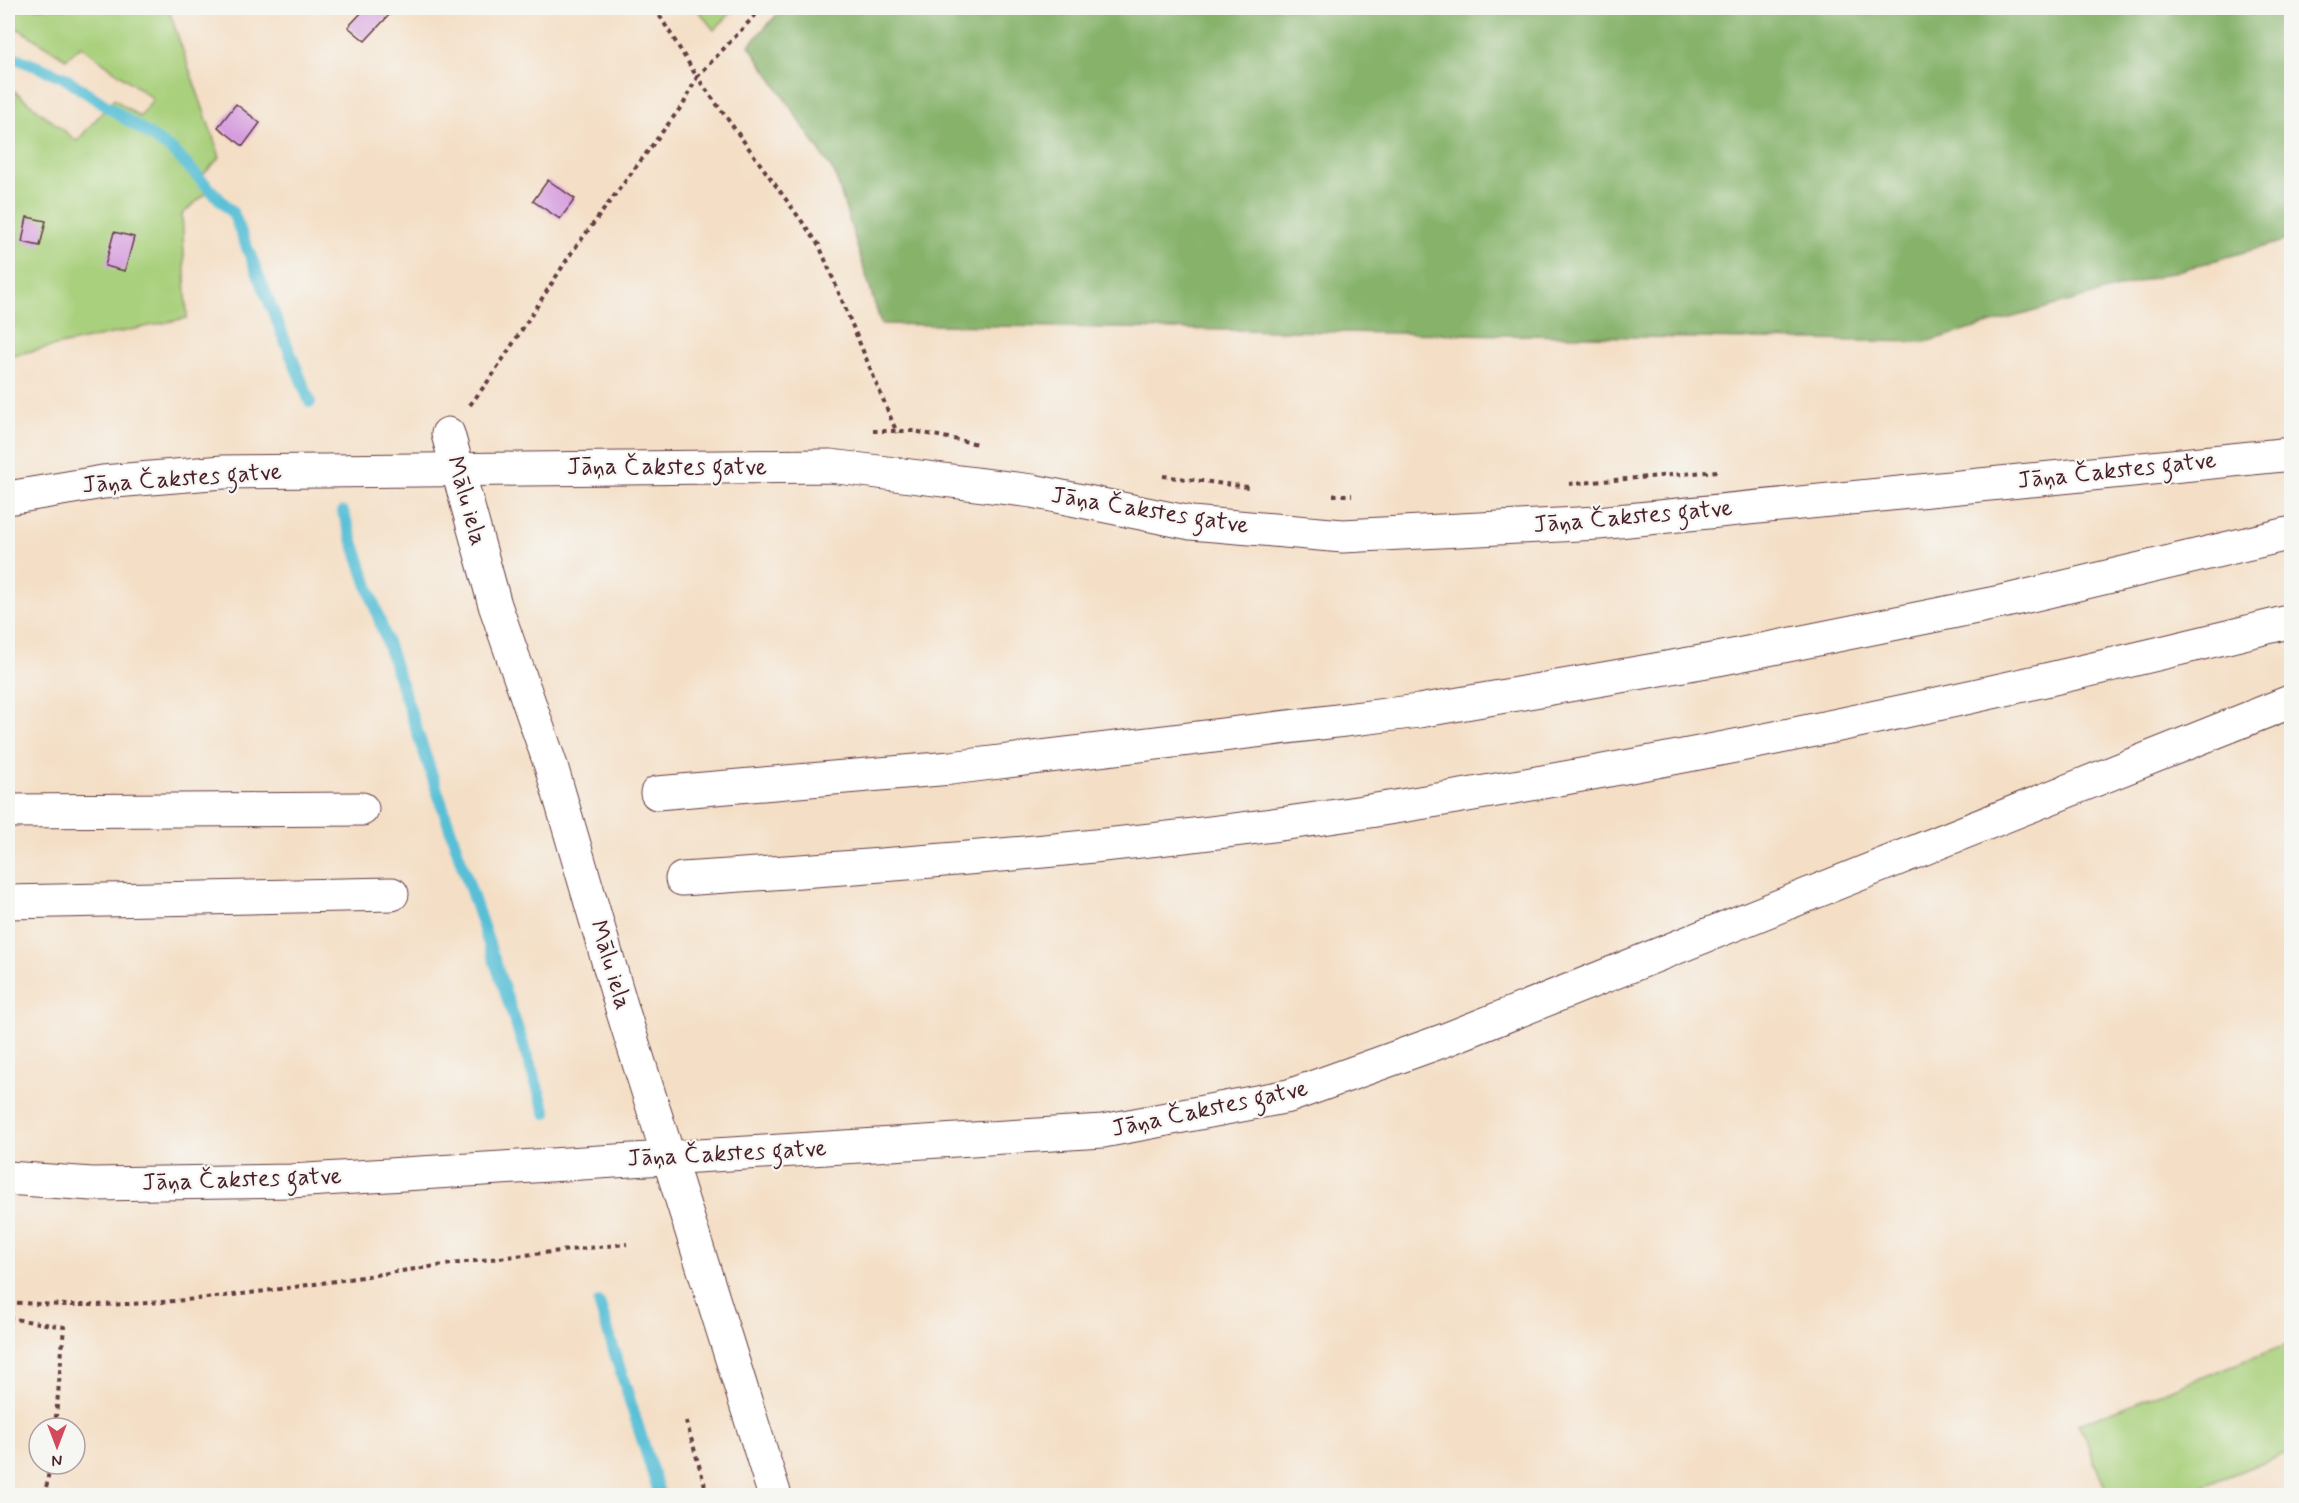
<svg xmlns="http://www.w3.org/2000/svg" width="2299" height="1503" font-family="Mynerve,sans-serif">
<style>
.green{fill:#a9d07b;stroke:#7a7853;stroke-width:1.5}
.forest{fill:#86b26b;stroke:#68684b;stroke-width:1.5}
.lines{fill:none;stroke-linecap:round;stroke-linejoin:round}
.stream{stroke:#59bfd6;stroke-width:12}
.building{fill:#d69dde}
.minor-casing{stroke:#643c42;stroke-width:35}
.path{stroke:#643c42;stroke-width:4;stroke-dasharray:4.5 4.5;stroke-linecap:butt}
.minor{stroke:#fff;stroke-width:33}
.labels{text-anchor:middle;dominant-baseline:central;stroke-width:4.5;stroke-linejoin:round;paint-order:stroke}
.street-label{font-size:24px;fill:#4a1f2b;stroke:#f6f6f2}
</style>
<rect width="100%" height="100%" fill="#f6f6f2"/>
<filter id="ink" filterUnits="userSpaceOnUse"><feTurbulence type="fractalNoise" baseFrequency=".0167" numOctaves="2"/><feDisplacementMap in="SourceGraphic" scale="12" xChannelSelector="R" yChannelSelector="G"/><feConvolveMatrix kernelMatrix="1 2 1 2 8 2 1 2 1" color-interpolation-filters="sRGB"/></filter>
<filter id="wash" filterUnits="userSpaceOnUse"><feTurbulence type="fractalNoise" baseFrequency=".008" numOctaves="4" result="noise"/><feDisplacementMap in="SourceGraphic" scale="24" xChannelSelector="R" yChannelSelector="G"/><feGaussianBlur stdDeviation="1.35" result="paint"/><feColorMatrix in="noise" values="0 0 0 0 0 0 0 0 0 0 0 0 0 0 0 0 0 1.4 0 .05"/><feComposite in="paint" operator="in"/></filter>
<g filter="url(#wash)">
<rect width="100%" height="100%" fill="#f4dfc6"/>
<g class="green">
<path d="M8 8H168L220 157 202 176 209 191 182 214 187 318 8 356V86L77 141 114 99 140 117 153 99 81 46 66 59 8 22Z"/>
<path d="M696 8H736L714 30Z"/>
<path d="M2291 1343V1451L2181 1495H2108L2079 1424Z"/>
</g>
<path class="forest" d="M783 8H2291V239L1925 342 881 324 835 174 749 45Z"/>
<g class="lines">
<g class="stream">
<path d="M8 55 63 77 172 150 233 213 310 402"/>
<path d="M343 512 546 1113"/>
<path d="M599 1303 660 1496"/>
</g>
</g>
<g id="blocks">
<g class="building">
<path d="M366 8H381L389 15 365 41 348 27Z"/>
<path d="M236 104 260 123 243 146 218 127Z"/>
<path d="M548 180 575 199 560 219 533 201Z"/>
<path d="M27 217 46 221 40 246 22 242Z"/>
<path d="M114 232 134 237 125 271 105 266Z"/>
</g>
</g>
</g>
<g filter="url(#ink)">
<use href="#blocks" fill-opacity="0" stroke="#643c42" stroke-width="1.5"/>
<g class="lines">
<defs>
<g id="minor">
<path d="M448 434 495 605 551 766 623 1012 775 1496"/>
<path d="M8 498 103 482 223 472 830 466 1032 491 1191 523 1343 536 1598 523 2292 454"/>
<path d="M657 793 951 768 1419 711 1718 659 2006 601 2292 533"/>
<path d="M8 811 362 809"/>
<path d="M682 879C914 864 1146 846 1376 810 1684 761 1989 697 2292 621"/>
<path d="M8 902 392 894"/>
<path d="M8 1178 92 1184 291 1181 1103 1131 1289 1096 1445 1040 2292 701"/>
</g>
</defs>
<use href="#minor" class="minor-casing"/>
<g class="path">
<path d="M655 8 697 77 762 8"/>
<path d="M470 405 492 376 572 252 684 103 697 77 819 245 897 433"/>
<path d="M873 431H914L978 444"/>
<path d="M1163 476 1248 487"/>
<path d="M1569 484 1717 471"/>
<path d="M1333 495H1352"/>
<path d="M8 1302C136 1313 262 1292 388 1273 467 1261 548 1252 627 1244"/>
<path d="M8 1318 64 1327 55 1428"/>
<path d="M686 1421 708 1496"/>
<path d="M45 1496 50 1464"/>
</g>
<use href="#minor" class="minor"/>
</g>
</g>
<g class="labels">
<g class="street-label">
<text x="667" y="467">Jāņa Čakstes gatve</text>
<text transform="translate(2117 471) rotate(-6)">Jāņa Čakstes gatve</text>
<text transform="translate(182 479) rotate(-4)">Jāņa Čakstes gatve</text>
<text transform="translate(466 501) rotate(74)">Mālu iela</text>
<text transform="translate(1150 511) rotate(9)">Jāņa Čakstes gatve</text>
<text transform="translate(1633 517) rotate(-5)">Jāņa Čakstes gatve</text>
<text transform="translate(610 965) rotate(73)">Mālu iela</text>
<text transform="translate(1210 1109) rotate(-12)">Jāņa Čakstes gatve</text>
<text transform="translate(727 1154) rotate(-3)">Jāņa Čakstes gatve</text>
<text transform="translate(242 1180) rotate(-2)">Jāņa Čakstes gatve</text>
</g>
</g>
<rect width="2299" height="1503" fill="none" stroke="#f6f6f2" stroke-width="30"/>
<g transform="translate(57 1446) rotate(180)"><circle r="28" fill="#f6f6f2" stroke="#b1a0a2" stroke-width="1.5"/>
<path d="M0-4.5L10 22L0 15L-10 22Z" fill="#d1495b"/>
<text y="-9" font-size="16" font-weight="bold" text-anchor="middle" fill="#4a1f2b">N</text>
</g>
</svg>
